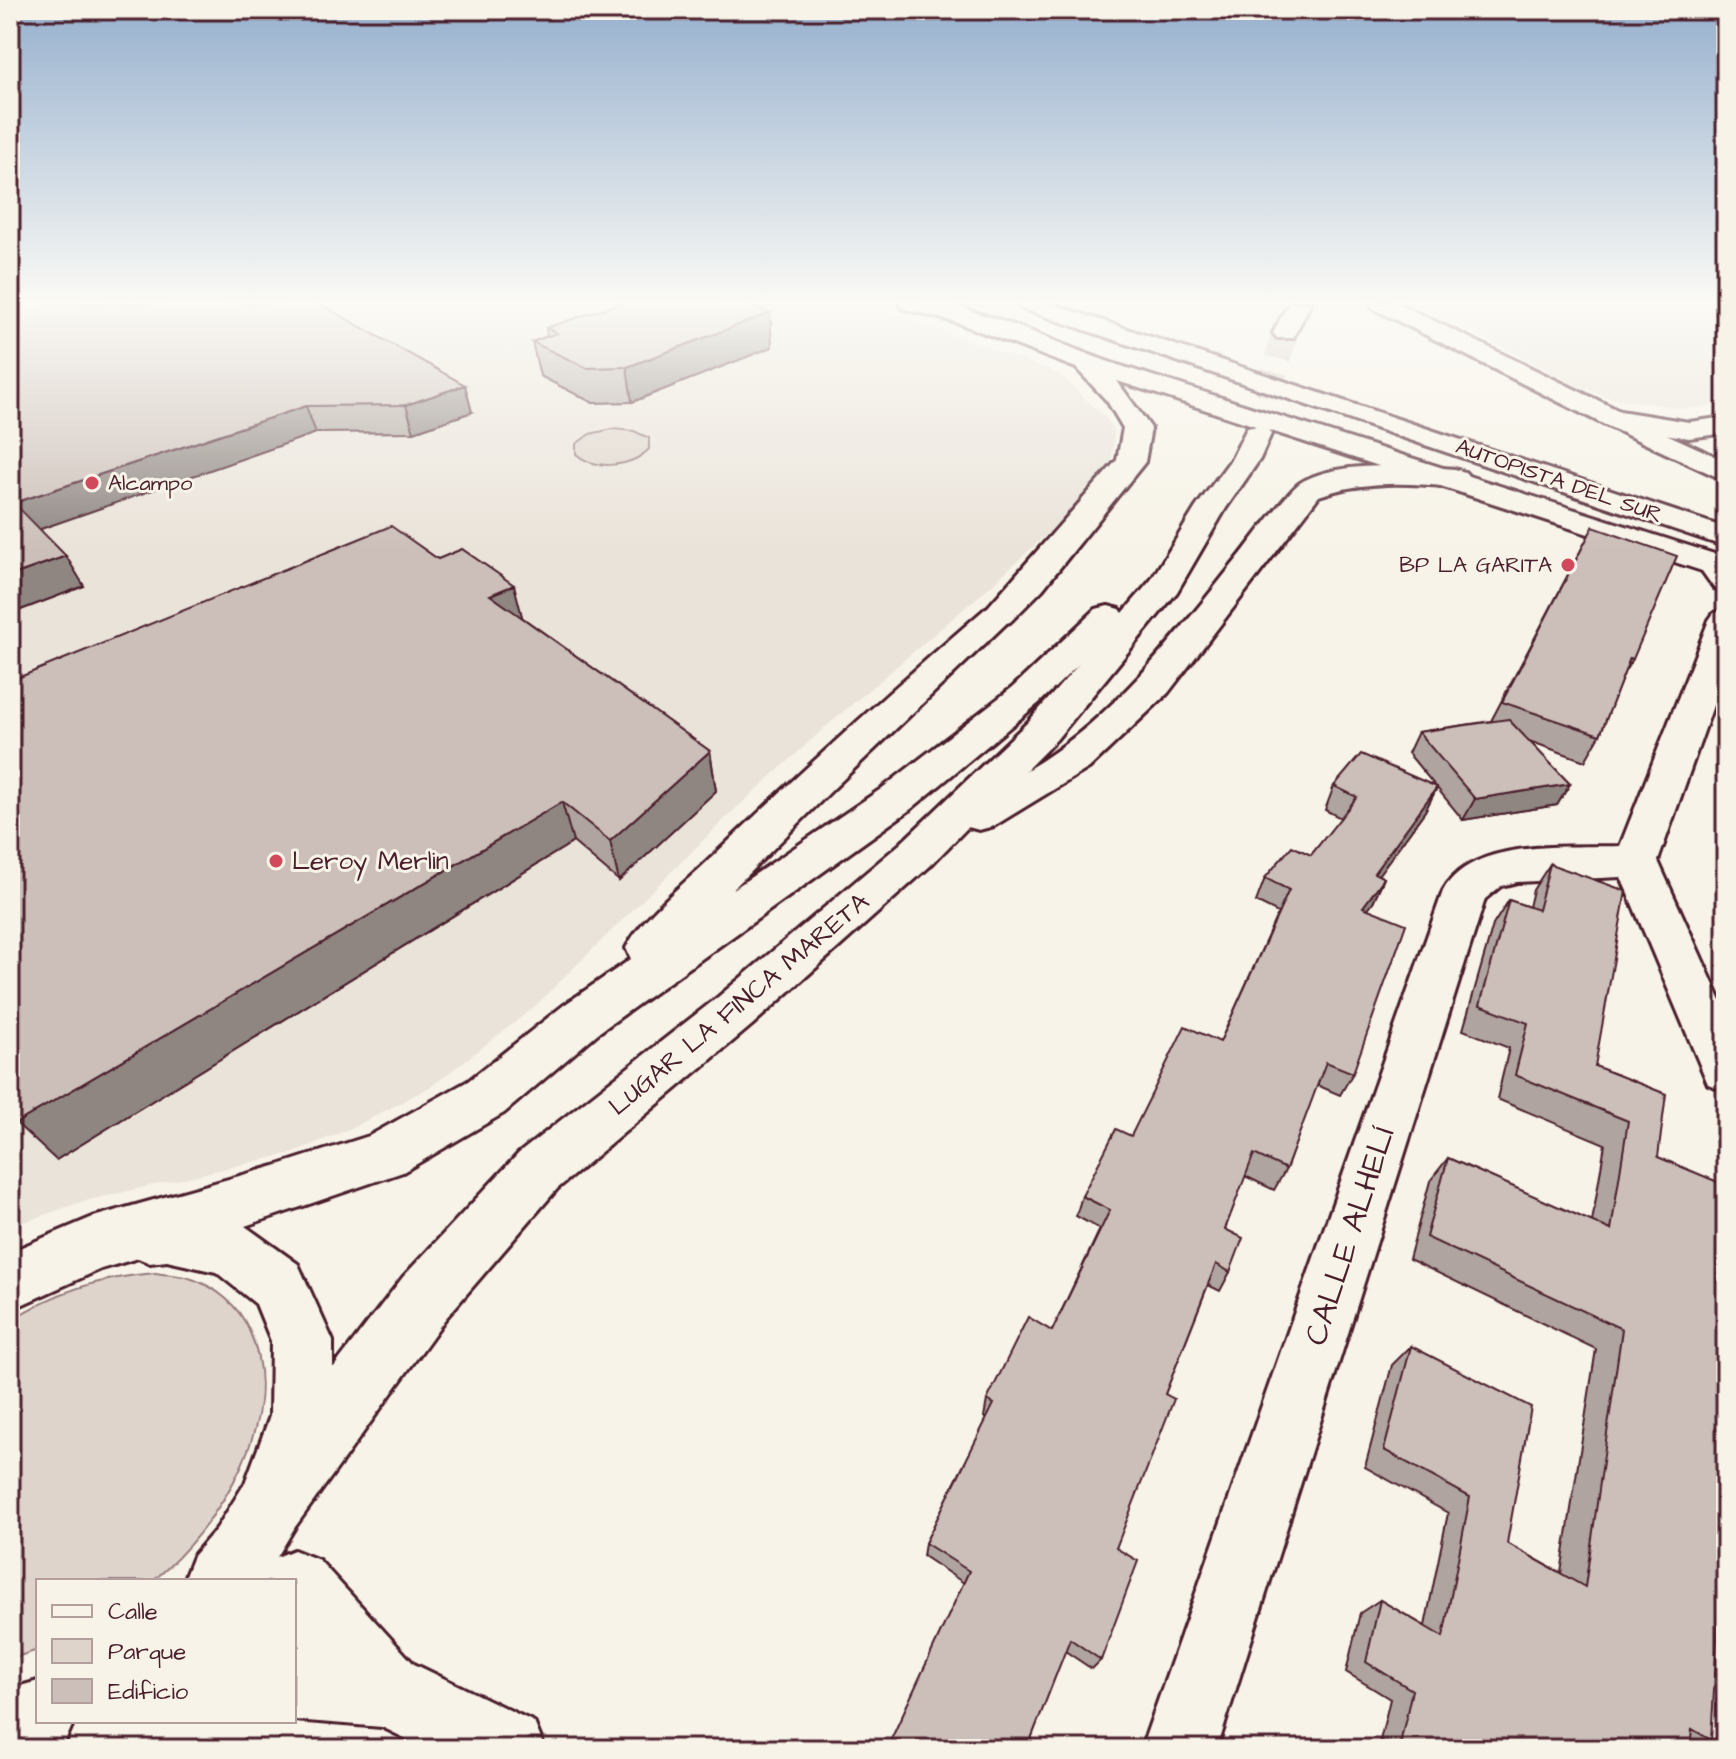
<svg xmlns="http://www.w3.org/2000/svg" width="1736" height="1759" font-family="'Architects Daughter',sans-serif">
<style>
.built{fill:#eae3da}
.green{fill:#ded4cc;stroke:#947a7c;stroke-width:2}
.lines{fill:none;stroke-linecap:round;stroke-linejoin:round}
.minor-tunnel{stroke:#d4c9c2;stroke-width:26;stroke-dasharray:26 13;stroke-linecap:butt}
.minor-casing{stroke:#4a1f2b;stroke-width:6}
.major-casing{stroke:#4a1f2b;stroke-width:6}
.highway-casing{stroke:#4a1f2b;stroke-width:6}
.minor{fill:#f7f3e8;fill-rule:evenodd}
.major{fill:#f7f3e8;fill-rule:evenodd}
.highway{fill:#f7f3e8;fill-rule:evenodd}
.wall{fill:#afa49f;stroke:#4a1f2b;stroke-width:2}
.shaded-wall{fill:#8f8682;stroke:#4a1f2b;stroke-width:2}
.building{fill:#ccbfb9;stroke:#4a1f2b;stroke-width:2}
.poi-dot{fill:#d1495b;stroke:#f7f3e8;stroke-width:3}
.labels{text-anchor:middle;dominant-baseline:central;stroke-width:6;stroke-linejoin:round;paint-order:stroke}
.far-street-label{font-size:22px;fill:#4a1f2b;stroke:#f7f3e8}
.far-poi-label{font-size:22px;fill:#4a1f2b;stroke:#f7f3e8;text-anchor:start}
.poi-label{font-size:26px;fill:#4a1f2b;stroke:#f7f3e8;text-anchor:start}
.street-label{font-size:26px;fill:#4a1f2b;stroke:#f7f3e8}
.near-street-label{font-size:32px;fill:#4a1f2b;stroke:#f7f3e8}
</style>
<rect width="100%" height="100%" fill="#f7f3e8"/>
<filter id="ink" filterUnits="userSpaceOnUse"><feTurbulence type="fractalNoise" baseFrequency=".0125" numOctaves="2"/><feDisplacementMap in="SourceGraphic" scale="16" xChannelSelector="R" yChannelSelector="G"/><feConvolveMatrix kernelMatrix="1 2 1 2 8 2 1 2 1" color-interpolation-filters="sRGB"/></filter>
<g filter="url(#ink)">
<g class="built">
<path d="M10 303H866L1058 373 1108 420 1114 433 1112 458 1106 474 1087 497 987 589 829 724 730 814 532 1009 432 1086 356 1126 292 1153 81 1202 10 1227Z"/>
<path d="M1417 303H1726V404L1686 409 1608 397 1578 386Z"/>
</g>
<g class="green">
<path d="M612 429 634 431 649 438V449C632 467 595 471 576 454V444L590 434Z"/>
<path d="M155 1273C167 1275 181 1275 192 1279 216 1287 239 1306 249 1330 289 1418 219 1525 153 1581H38V1650L10 1659V1321C55 1291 102 1277 155 1273Z"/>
</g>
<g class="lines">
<path class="minor-tunnel" d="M1257 434 1285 333"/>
<defs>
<g id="minor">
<path d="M1289 303H1311L1293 338H1277L1273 333Z"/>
<path d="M1369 303H1397L1620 411 1689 422 1726 417V433L1689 438 1603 424 1372 308Z"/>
<path d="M1257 426 1267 428 1271 434 1260 459 1226 508 1177 592 1056 740 1025 771C1114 719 1174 637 1238 558 1250 543 1287 492 1300 483 1336 460 1413 466 1455 469L1465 472 1470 478 1465 484 1455 487C1408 483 1365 480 1319 496L1168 693 1089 768 994 826 979 830 968 827 930 866 752 1025 557 1189 445 1319 295 1527 277 1557 294 1550 319 1560 414 1664 534 1722 545 1749H427L382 1727 294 1720V1646L301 1647 294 1638V1581H183L193 1556 217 1528 245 1483 270 1416 271 1341 256 1304 216 1272 167 1261 150 1263 138 1258 101 1269 10 1310V1252L93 1217 275 1166 369 1136 468 1081 564 1005 631 959 626 948C644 914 682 886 710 859 799 773 892 689 986 608L998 605 1010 608 1015 615 834 788 732 890 881 789 1013 687 1096 609 1108 606 1120 609 1123 613 1151 580 1196 507 1232 458 1247 428ZM1079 664 1028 722 900 844 718 997 519 1153 403 1277 333 1368V1341L298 1264 245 1226 403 1172 504 1113 598 1033 911 809 1039 703Z"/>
<path d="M1713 554 1726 559V591L1714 588 1697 564 1702 557Z"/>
<path d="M1726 610V669L1658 861 1726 1012V1091L1708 1084 1621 877 1517 882 1501 886 1485 899 1217 1749H1141L1443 891C1472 838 1567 848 1620 846L1709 620 1714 613Z"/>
<path d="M38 1681V1721H74L64 1744 54 1749H10V1689Z"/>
</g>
<path id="major" d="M899 303C970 297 1050 343 1118 365 1320 429 1522 493 1724 557L1726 569 1713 574 1702 571 1117 381 1151 428 1145 462 1042 590 1010 622 998 625 986 622 981 615 1117 460 1123 428 1107 401 1076 368 958 323 902 308Z"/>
<g id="highway">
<path d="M922 303C940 302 965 302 978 318L974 323H958L925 308Z"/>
<path d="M1017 303H1049L1726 528V547L1020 308Z"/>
<path d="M1613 410 1726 461V481L1603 424 1600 418 1603 412Z"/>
</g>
</defs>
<use href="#minor" class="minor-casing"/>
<use href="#major" class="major-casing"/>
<use href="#highway" class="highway-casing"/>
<use href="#minor" class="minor"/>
<use href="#major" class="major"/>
<use href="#highway" class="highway"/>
</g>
<g class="wall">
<path d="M10 303 472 412 414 432 316 433 40 529 84 586 10 614Z"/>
<path d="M770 313 772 347 632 402 593 403 540 376 532 342 547 336 546 328Z"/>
<path d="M1593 527 1633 659 1625 671 1600 735 1585 761 1529 741 1570 784 1557 805 1463 820 1437 788 1425 811 1378 875 1384 878 1373 902 1367 909 1353 1073 1340 1095 1317 1085 1286 1169 1274 1190 1245 1176 1225 1229 1230 1272 1220 1291 1208 1285 1165 1394 1116 1548 1101 1660 1092 1669 1065 1651 1027 1749H888L964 1583 923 1556 925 1543 987 1419 984 1417 987 1400 1052 1331 1100 1229 1076 1216 1082 1196 1131 1136 1220 1042 1278 913 1256 902 1265 878 1311 855 1341 818 1325 810 1334 786 1436 787 1408 753 1418 732 1491 721Z"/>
<path d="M523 618 710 751 716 791 619 881 573 842 56 1160Z"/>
<path d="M1550 864 1595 1066 1658 1157 1717 1283 1711 1740 1691 1744 1690 1749H1378L1390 1699 1346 1672 1360 1613 1380 1600 1425 1626 1448 1513 1365 1467 1392 1365 1411 1346 1507 1543 1561 1573 1596 1349 1409 1259 1430 1181 1448 1158 1592 1222 1605 1144 1497 1099 1509 1048 1463 1030 1493 925 1509 900 1529 907 1533 890Z"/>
</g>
<g class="shaded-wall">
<path d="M770 313 772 347 632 402 627 367Z"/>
<path d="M465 385 472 412 414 432 406 405Z"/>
<path d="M306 406 316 433 32 532 14 503Z"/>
<path d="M66 556 84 586 10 614V576Z"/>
<path d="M514 585 524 624 490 595Z"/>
<path d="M710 751 716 791 619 881 610 841Z"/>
<path d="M1570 784 1557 805 1463 820 1475 799Z"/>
<path d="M1437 787 1425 811 1363 896 1374 873Z"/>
<path d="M562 802 573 842 56 1160 16 1123Z"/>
<path d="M1384 878 1373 902 1352 930 1363 907Z"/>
</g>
<g class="building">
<path d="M10 303H318L465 385 406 405 306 406 14 503 66 556 10 576Z"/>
<path d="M621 303H743L770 313 627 367 587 368 532 342 557 333 546 328Z"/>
<path d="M391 526 438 559 462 549 514 585 490 595 710 751 610 841 562 802 16 1123 10 1112V681Z"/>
<path d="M1593 527 1677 556 1633 659 1630 658 1600 735 1502 702Z"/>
<path d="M1508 719 1570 784 1475 799 1418 732Z"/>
<path d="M1361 754 1437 787 1374 873 1384 878 1363 907 1406 924 1353 1073 1326 1062 1286 1169 1254 1154 1225 1229 1243 1238 1230 1272 1216 1264 1165 1394 1174 1399 1116 1548 1138 1561 1101 1660 1070 1639 1027 1749H892L888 1746 969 1571 925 1543 994 1404 987 1400 1028 1317 1052 1331 1110 1210 1082 1196 1116 1129 1131 1136 1185 1026 1220 1042 1289 890 1265 878 1292 846 1311 855 1357 797 1334 786Z"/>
<path d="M1550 864 1626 891 1595 1066 1666 1094 1658 1157 1725 1185 1717 1283 1723 1286 1716 1395 1726 1399V1493L1711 1740 1692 1729 1690 1749H1399L1412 1690 1366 1662 1380 1600 1443 1637 1470 1497 1384 1450 1411 1346 1531 1407 1507 1543 1585 1587 1622 1329 1426 1237 1448 1158 1611 1230 1628 1121 1515 1075 1528 1023 1480 1005 1509 900 1538 910Z"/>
</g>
</g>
<linearGradient id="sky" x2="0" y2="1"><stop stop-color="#96b0ce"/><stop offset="0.55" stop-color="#fbfaf5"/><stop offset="1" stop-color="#fbfaf5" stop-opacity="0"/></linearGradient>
<rect width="1736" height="549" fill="url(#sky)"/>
<g class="poi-dot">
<circle cx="92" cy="483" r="8"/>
<circle cx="1568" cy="565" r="8"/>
<circle cx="276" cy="861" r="8"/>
</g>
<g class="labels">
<g class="far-street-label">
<text transform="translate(1559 481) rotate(19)">AUTOPISTA DEL SUR</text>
</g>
<g class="far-poi-label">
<text x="108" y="483">Alcampo</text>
<text x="1552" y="565" text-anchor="end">BP LA GARITA</text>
</g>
<g class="poi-label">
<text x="292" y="861">Leroy Merlin</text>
</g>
<g class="street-label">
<text transform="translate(739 1004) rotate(-40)">LUGAR LA FINCA MARETA</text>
</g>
<g class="near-street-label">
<text transform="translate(1350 1236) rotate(-72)">CALLE ALHELÍ</text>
</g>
</g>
<rect width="1736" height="1759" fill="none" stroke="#f7f3e8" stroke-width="40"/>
<rect x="20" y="20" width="1696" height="1719" fill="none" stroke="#4a1f2b" stroke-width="3" filter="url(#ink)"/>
<rect x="36" y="1579" width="260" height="144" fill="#f7f3e8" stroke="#b29e9c" stroke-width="2"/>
<rect x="52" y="1605" width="40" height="12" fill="#f7f3e8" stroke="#b29e9c" stroke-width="2"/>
<text x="108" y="1619" font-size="24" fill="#4a1f2b">Calle</text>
<rect x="52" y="1639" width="40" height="24" fill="#ded4cc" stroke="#b29e9c" stroke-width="2"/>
<text x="108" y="1659" font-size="24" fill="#4a1f2b">Parque</text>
<rect x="52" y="1679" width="40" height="24" fill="#ccbfb9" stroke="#b29e9c" stroke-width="2"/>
<text x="108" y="1699" font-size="24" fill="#4a1f2b">Edificio</text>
</svg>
